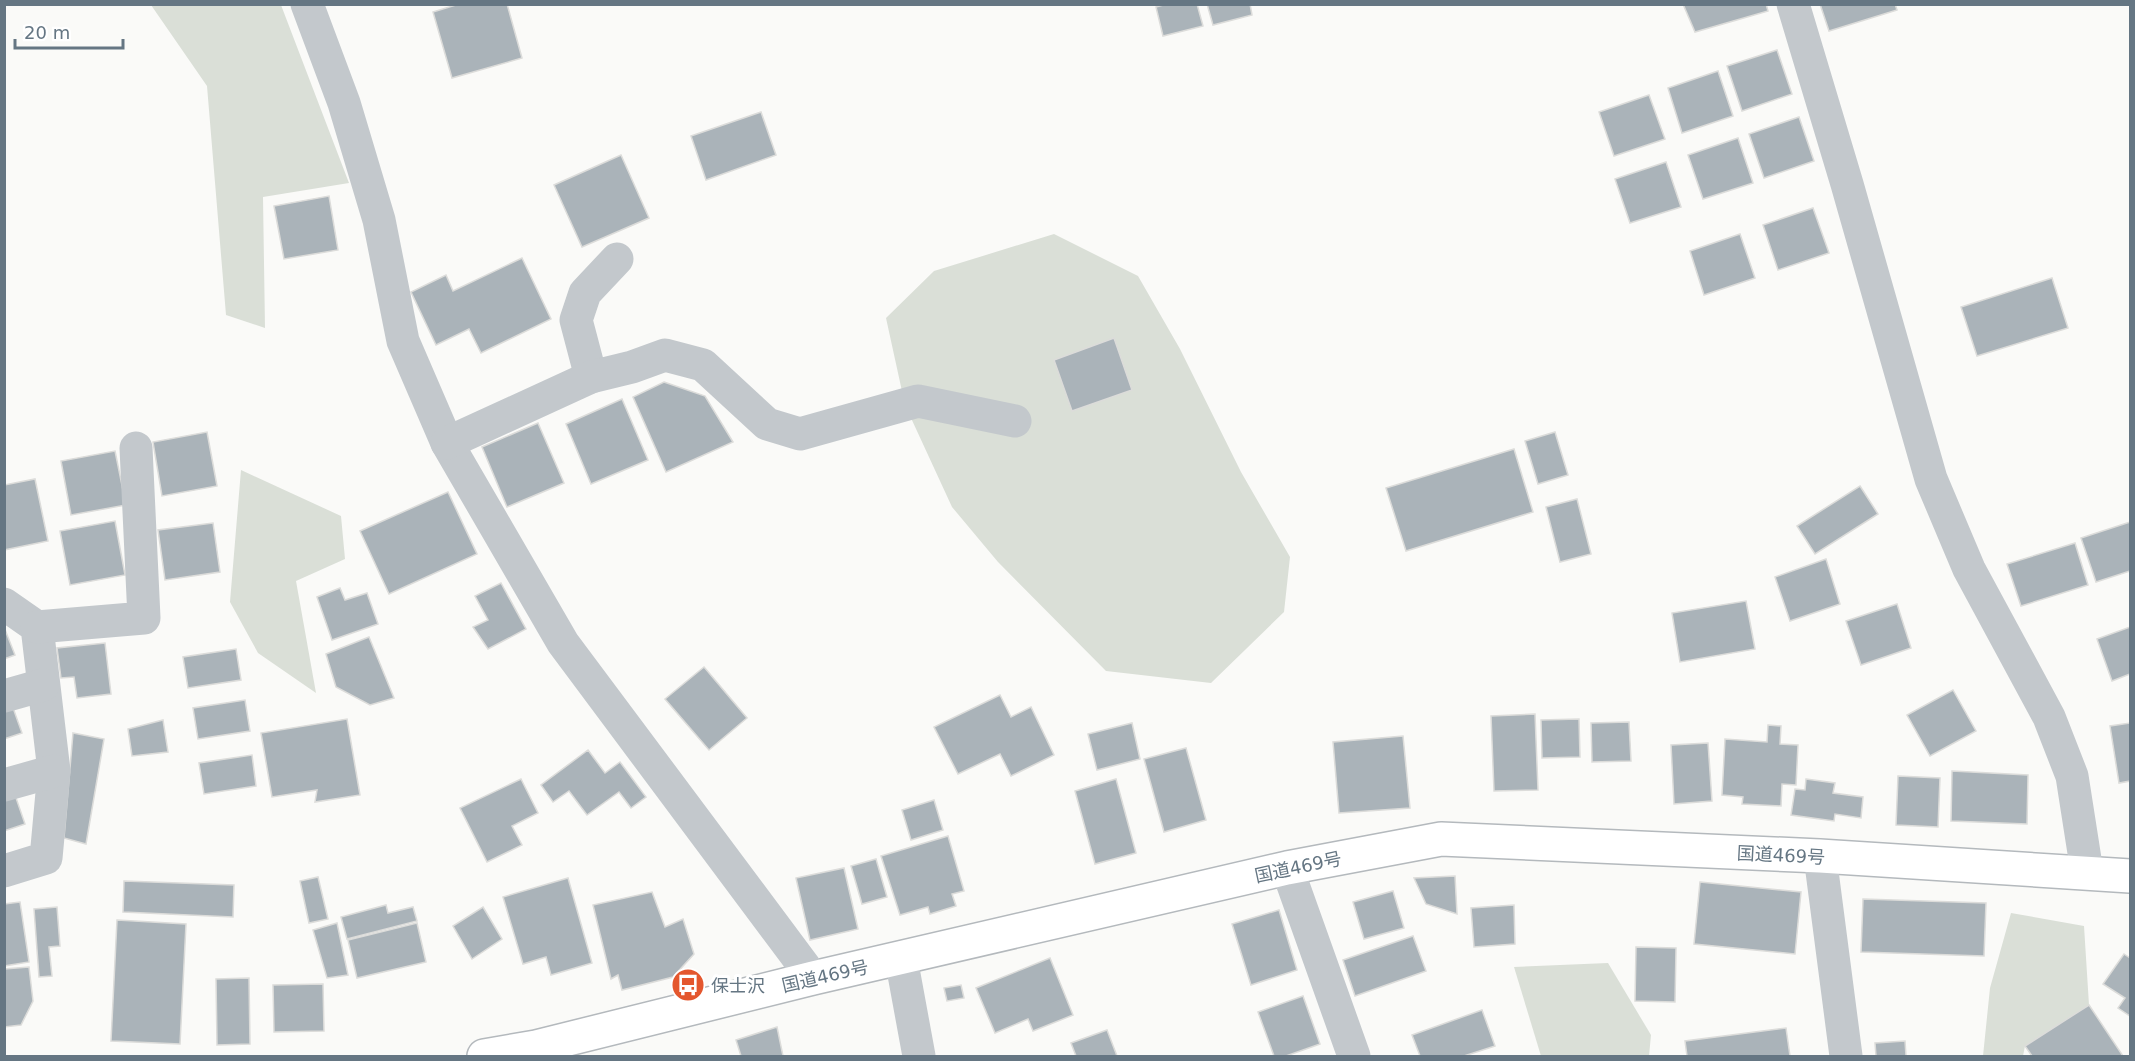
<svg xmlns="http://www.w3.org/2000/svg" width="2135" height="1061" font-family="'DejaVu Sans','Noto Sans JP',sans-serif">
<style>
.green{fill:#dadfd7}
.building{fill:#aab3b9;stroke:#dcdcda;stroke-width:1.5}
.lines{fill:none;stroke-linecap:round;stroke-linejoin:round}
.highway-casing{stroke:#b4b9bd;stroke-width:36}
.street{stroke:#c3c8cc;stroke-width:33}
.highway{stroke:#fff;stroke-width:33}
.labels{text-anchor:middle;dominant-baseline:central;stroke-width:6;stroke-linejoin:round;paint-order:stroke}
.street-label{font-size:18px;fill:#657683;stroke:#fff}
.poi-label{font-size:18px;fill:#657683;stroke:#fff;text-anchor:start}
</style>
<rect width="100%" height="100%" fill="#fafaf8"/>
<g class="green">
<path d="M151 5H281L349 183 263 197 265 328 226 315 207 86Z"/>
<path d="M1054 234 1138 276 1180 349 1241 472 1290 557 1284 612 1211 683 1106 671 998 562 952 507 905 405 886 318 934 271Z"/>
<path d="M241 470 341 516 345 559 296 581 316 693 258 653 230 602Z"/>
<path d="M2011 913 2084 926 2089 1005 2025 1046 2023 1056H1983L1990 988Z"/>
<path d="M1608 963 1651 1035 1649 1056H1541L1514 967Z"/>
</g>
<g class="building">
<path d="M459 4H507L522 58 452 78 433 12Z"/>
<path d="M1167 4H1197L1203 26 1163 36 1156 7Z"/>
<path d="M1207 4H1250L1252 15 1213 25Z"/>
<path d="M1683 4H1766L1768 11 1695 32Z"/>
<path d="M1820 4H1895L1897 10 1829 31Z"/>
<path d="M1777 50 1792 94 1742 111 1727 66Z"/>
<path d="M1718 71 1733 116 1682 133 1668 88Z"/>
<path d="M1649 95 1665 139 1614 156 1599 112Z"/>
<path d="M761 112 776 155 706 180 691 136Z"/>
<path d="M1799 117 1814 161 1764 178 1749 134Z"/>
<path d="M1738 138 1753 183 1703 199 1688 155Z"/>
<path d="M621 155 649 218 582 247 554 185Z"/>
<path d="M1666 162 1681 207 1630 223 1615 179Z"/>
<path d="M329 196 338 250 284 259 274 206Z"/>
<path d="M1813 208 1829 253 1778 270 1763 225Z"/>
<path d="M1740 234 1755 278 1704 295 1690 251Z"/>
<path d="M522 258 551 319 481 353 469 329 436 345 411 292 446 275 453 291Z"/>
<path d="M2052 278 2068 328 1977 356 1961 307Z"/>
<path d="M1114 338 1132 390 1072 411 1054 360Z"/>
<path d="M664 382 705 396 733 442 666 472 633 397Z"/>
<path d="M622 399 648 460 591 484 566 424Z"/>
<path d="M538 423 564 483 507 507 482 447Z"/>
<path d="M207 432 217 486 162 496 153 442Z"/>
<path d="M1555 432 1568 475 1538 484 1525 441Z"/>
<path d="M1514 449 1533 512 1406 551 1386 488Z"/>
<path d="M115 451 126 505 71 515 61 461Z"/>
<path d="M35 479 48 541 4 550V485Z"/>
<path d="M1860 486 1878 514 1815 554 1797 526Z"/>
<path d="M448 492 477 554 389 594 360 531Z"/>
<path d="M1577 499 1591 554 1560 562 1546 507Z"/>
<path d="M115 521 125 575 70 585 60 531Z"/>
<path d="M2130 522V571L2096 582 2081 538Z"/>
<path d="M213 523 220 572 165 580 158 530Z"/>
<path d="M2075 543 2088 585 2021 606 2007 564Z"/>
<path d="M1826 559 1840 604 1790 621 1775 577Z"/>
<path d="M501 583 526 629 488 649 473 627 488 620 475 596Z"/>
<path d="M340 588 345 600 367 593 378 624 332 640 317 597Z"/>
<path d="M1746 601 1755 649 1680 662 1672 613Z"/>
<path d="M1897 604 1911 648 1861 665 1846 621Z"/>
<path d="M4 627 15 655 4 659Z"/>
<path d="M2130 627V674L2112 681 2097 639Z"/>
<path d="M369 637 394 698 370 705 336 687 326 654Z"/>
<path d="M105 643 111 694 77 698 74 677 61 678 57 648Z"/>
<path d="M236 649 241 680 188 688 183 657Z"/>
<path d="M704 667 747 718 709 750 665 699Z"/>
<path d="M1953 690 1976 731 1930 756 1907 715Z"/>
<path d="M1000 695 1011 717 1031 707 1054 755 1011 776 1000 754 958 774 934 727Z"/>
<path d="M245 700 250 731 198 739 193 708Z"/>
<path d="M12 705 22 733 4 739V707Z"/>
<path d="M1535 714 1538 790 1494 791 1491 716Z"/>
<path d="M347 719 360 795 315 802 317 790 272 797 261 733Z"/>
<path d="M1579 719 1580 757 1542 758 1541 720Z"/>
<path d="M163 720 168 752 132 756 128 729Z"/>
<path d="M1629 722 1631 761 1592 762 1591 723Z"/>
<path d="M1132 723 1140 759 1097 770 1088 734Z"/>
<path d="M2130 723V781L2119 783 2110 726Z"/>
<path d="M1768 725 1781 726 1780 744 1798 745 1796 785 1782 784 1781 806 1742 804 1743 797 1722 795 1725 739 1767 742Z"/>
<path d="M73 733 104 739 86 844 64 838Z"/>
<path d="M1403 736 1410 808 1339 813 1333 742Z"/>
<path d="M1708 743 1712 801 1674 804 1671 745Z"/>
<path d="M1186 748 1206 820 1164 832 1144 759Z"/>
<path d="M588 750 605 773 620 762 646 797 631 808 619 792 587 815 569 791 553 802 541 785Z"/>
<path d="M252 755 256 786 204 794 199 763Z"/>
<path d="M1952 771 2028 775 2027 824 1951 821Z"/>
<path d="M1898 776 1940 778 1938 827 1896 825Z"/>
<path d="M521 779 538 813 512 826 522 845 487 862 460 808Z"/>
<path d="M1116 779 1136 853 1095 864 1075 791Z"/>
<path d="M1806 779 1835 783 1833 793 1863 797 1861 818 1835 814 1834 821 1791 815 1795 789 1805 790Z"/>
<path d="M15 795 25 824 4 831V799Z"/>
<path d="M934 800 943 830 911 840 902 810Z"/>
<path d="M948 836 964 891 952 894 956 906 930 914 928 907 900 915 881 856Z"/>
<path d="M876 859 887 897 862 904 851 866Z"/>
<path d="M844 868 858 929 810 940 796 878Z"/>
<path d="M1455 876 1457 914 1426 904 1414 878Z"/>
<path d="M318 877 328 919 309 923 300 881Z"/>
<path d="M568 878 592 963 551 975 546 957 523 964 503 897Z"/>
<path d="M124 881 234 885 233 917 123 912Z"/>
<path d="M1700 882 1801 892 1795 954 1694 944Z"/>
<path d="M1393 891 1404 928 1364 939 1353 902Z"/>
<path d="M652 892 665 927 683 919 694 954 673 977 622 990 618 975 611 979 593 905Z"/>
<path d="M1863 899 1986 903 1984 956 1861 952Z"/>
<path d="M20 902 29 962 4 966V904Z"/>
<path d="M386 905 388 913 413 907 417 921 347 939 341 917Z"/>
<path d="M1514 905 1515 944 1474 947 1471 908Z"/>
<path d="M57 907 60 946 49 947 52 976 39 977 34 909Z"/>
<path d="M483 907 502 939 472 959 453 926Z"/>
<path d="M1279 910 1297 970 1251 985 1232 924Z"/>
<path d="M117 920 186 924 180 1044 111 1041Z"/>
<path d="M337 923 348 975 327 978 313 930Z"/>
<path d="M417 923 426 962 357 978 348 940Z"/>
<path d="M1413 936 1426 971 1355 996 1343 960Z"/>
<path d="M1636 947 1676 948 1675 1002 1635 1001Z"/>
<path d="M2124 954 2130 958V1016L2118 1008 2125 998 2103 984Z"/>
<path d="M1050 958 1073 1015 1033 1031 1028 1019 995 1033 976 988Z"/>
<path d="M29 967 33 1001 21 1025 4 1027V969Z"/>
<path d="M249 978 250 1044 217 1045 216 979Z"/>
<path d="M323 984 324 1031 274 1032 273 985Z"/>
<path d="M961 985 964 998 947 1001 944 988Z"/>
<path d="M1303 996 1320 1044 1286 1056H1274L1258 1012Z"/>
<path d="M2089 1005 2123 1056H2032L2025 1046Z"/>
<path d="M1482 1010 1495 1046 1464 1056H1420L1412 1035Z"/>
<path d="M777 1027 783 1056H741L736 1040Z"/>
<path d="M1786 1028 1790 1056H1687L1685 1041Z"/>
<path d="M1107 1030 1117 1056H1076L1071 1043Z"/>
<path d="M1905 1041 1906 1056H1876L1875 1043Z"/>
</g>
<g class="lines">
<defs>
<path id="highway" d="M484 1056 536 1047 813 978 1287 868 1441 839 1820 856 2130 876"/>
</defs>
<use href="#highway" class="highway-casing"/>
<g class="street">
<path d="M307 4 344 103 379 220 403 341 447 443 563 643 813 978"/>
<path d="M1793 4 1847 184 1931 479 1969 569 2049 717 2072 776 2087 872"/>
<path d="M591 377 576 320 585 293 617 259"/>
<path d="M447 443 591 377 632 367 665 355 703 365 767 424 800 434 918 401 1015 421"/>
<path d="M4 604 37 627 54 771 46 858 4 871"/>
<path d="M37 627 144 618 136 448"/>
<path d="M4 696 43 685"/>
<path d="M4 785 54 771"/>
<path d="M1820 856 1846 1056"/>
<path d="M1287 868 1354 1056"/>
<path d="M901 958 919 1056"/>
</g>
<use href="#highway" class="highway"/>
</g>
<defs>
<symbol id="bus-disc" viewBox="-11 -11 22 22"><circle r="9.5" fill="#e4572e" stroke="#fff"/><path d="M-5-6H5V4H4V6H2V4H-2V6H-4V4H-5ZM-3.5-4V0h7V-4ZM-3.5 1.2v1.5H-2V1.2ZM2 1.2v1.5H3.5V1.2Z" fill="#fff"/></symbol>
</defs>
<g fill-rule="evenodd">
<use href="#bus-disc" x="669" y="966" width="38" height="38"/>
</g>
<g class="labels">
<g class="street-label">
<text transform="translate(1781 855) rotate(3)">国道469号</text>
<text transform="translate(1298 867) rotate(-12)">国道469号</text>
<text transform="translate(825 976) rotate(-13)">国道469号</text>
</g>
<g class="poi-label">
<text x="711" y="985">保士沢</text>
</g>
</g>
<rect width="2135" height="1061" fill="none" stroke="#657683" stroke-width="12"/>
<path d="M15 39v9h108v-9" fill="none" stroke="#657683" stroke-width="3"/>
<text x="24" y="39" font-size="18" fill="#657683" stroke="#ffffff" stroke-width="4.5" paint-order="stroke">20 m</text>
</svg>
